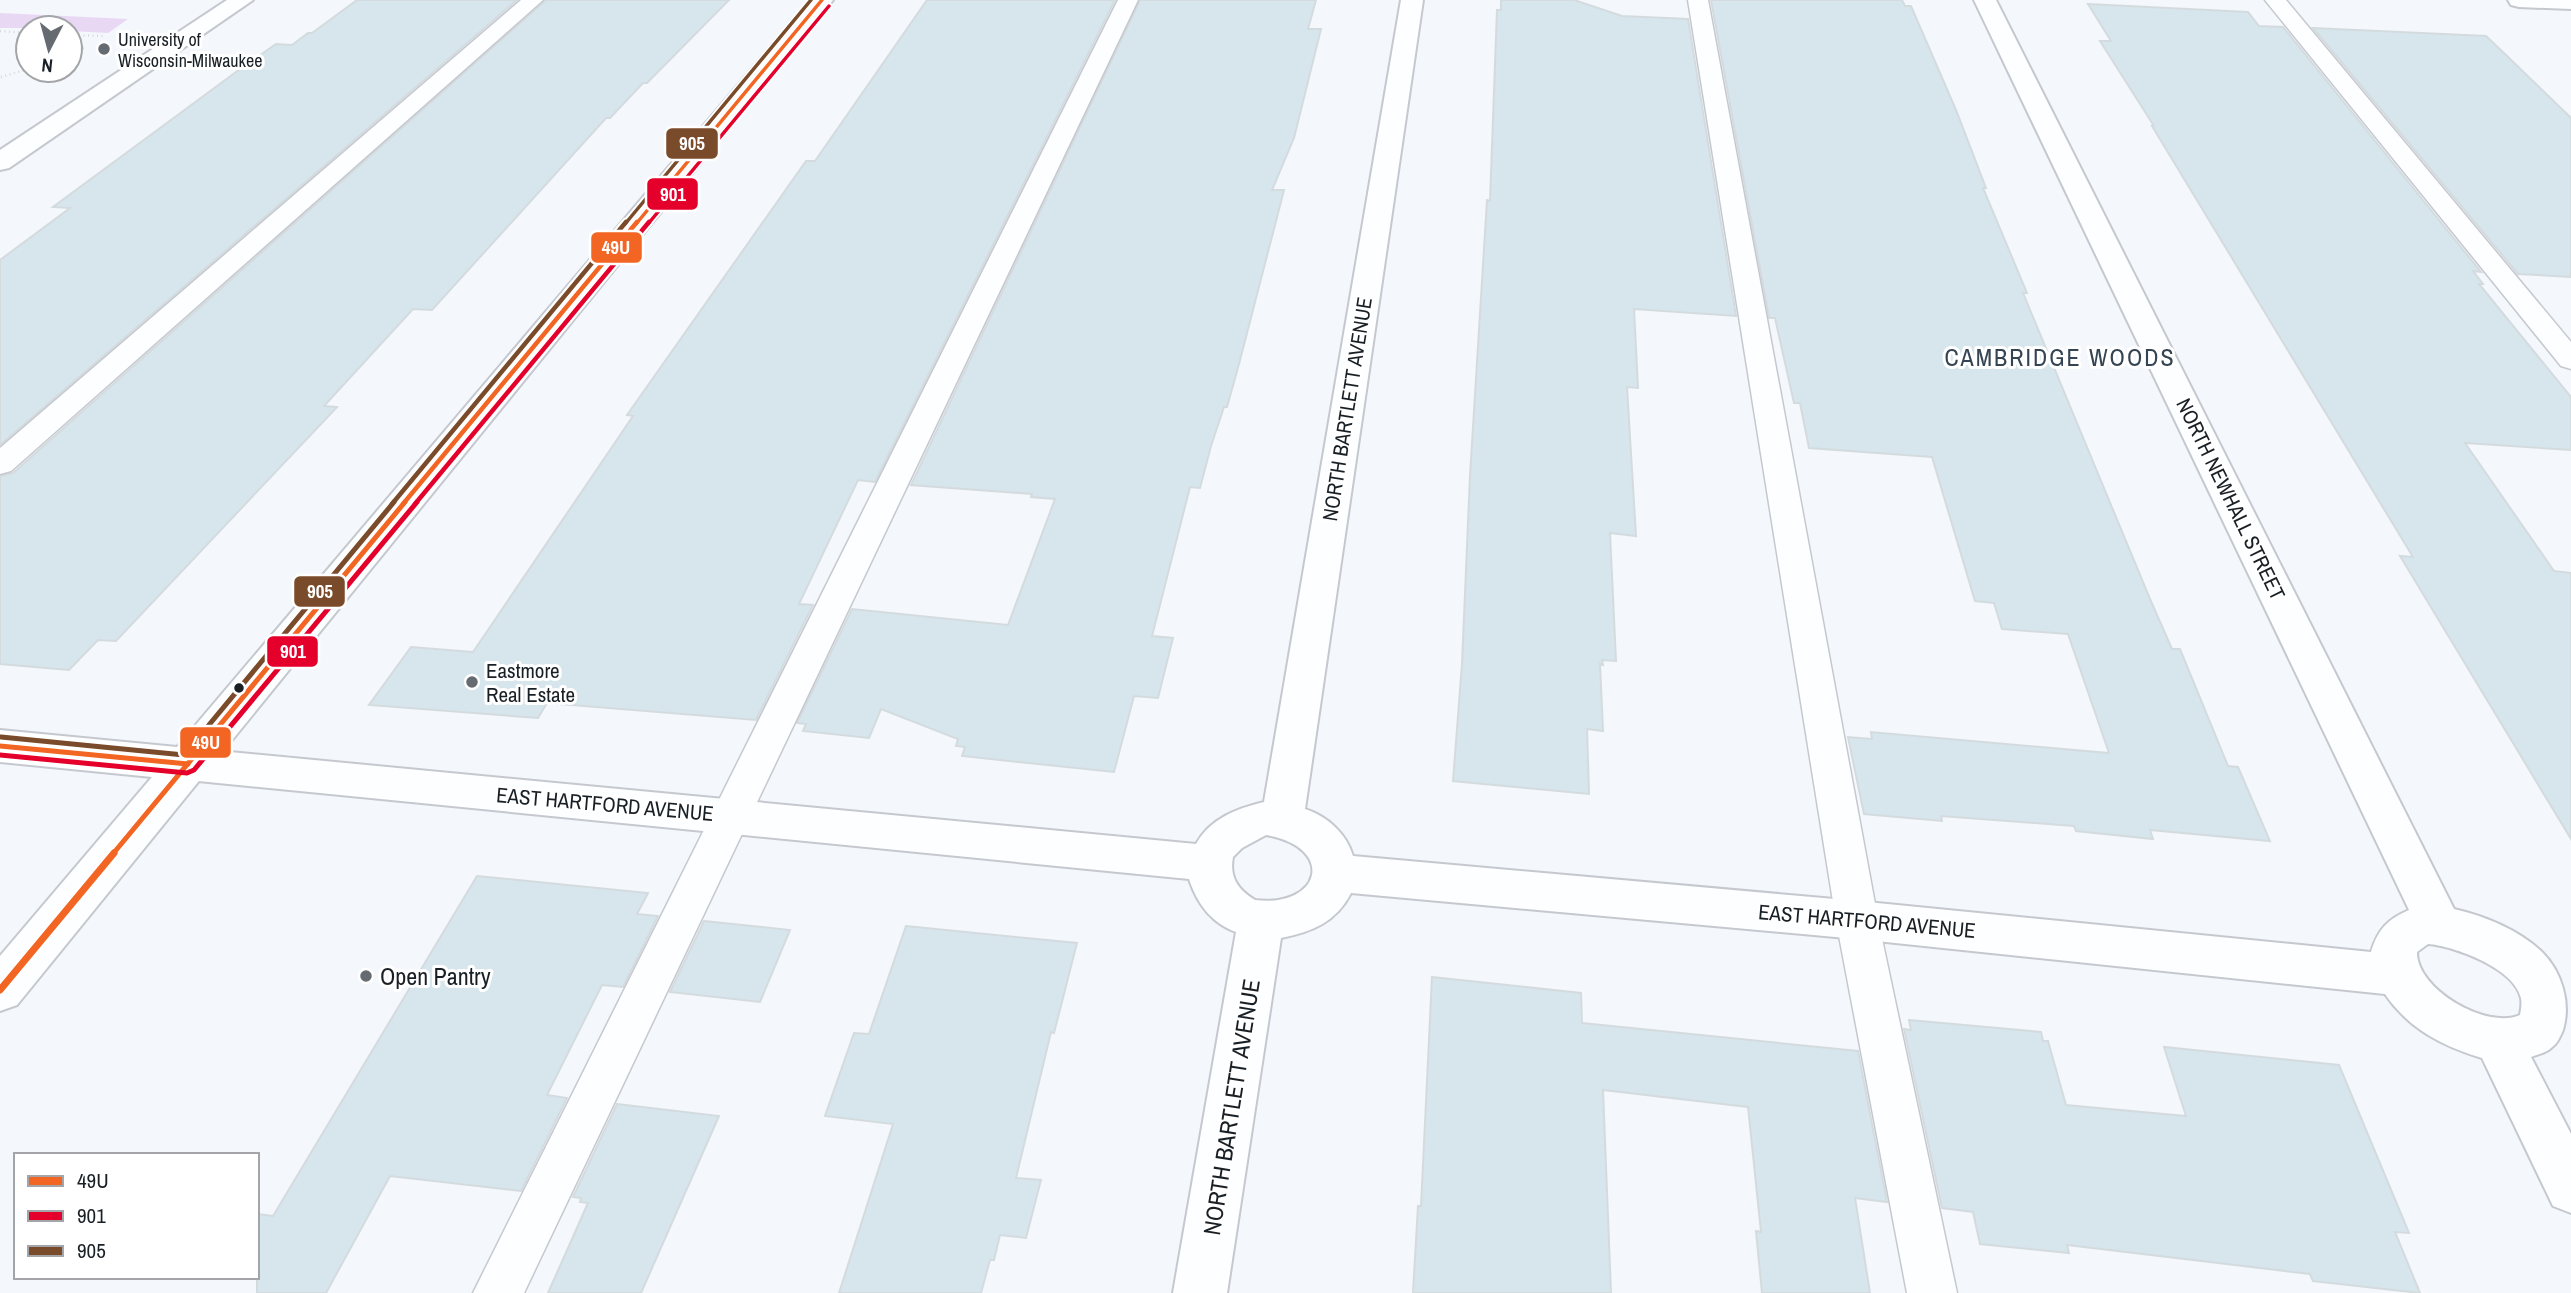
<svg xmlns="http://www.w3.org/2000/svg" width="2571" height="1293" font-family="'Archivo Narrow',sans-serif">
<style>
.green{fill:#e9d8f3}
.building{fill:#d6e6ec;stroke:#d4dbdf;stroke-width:2}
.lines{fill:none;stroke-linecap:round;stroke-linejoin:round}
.lane-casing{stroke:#c5c9cf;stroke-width:3}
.street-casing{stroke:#c5c9cf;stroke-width:4}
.secondary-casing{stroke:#c5c9cf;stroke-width:4}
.path{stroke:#d7d8da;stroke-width:2.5;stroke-dasharray:1 3.5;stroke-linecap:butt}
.lane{fill:#fdfeff;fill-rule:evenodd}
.street{fill:#fdfeff;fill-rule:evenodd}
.secondary{fill:#fdfeff;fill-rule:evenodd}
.bus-1-far3-casing{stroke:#fff;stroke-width:7}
.bus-1-far2-casing{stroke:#fff;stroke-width:9}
.bus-1-far1-casing{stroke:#fff;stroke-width:10}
.bus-1-casing{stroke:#fff;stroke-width:12}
.bus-2-far2-casing{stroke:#fff;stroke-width:7}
.bus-2-far1-casing{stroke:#fff;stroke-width:9}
.bus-2-casing{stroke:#fff;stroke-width:10}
.bus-3-far2-casing{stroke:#fff;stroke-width:7}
.bus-3-far1-casing{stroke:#fff;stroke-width:9}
.bus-3-casing{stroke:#fff;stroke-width:10}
.bus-1-far3{stroke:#f26522;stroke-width:3.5}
.bus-1-far2{stroke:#f26522;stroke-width:4.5}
.bus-1-far1{stroke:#f26522;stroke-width:5}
.bus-1{stroke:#f26522;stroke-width:7}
.bus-2-far2{stroke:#e4002b;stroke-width:3.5}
.bus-2-far1{stroke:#e4002b;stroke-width:4.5}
.bus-2{stroke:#e4002b;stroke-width:5}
.bus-3-far2{stroke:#7a4b2a;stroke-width:3.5}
.bus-3-far1{stroke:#7a4b2a;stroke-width:4.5}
.bus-3{stroke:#7a4b2a;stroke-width:5}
.poi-dot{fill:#656b70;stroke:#fff;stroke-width:2.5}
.bus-dot{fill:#181f25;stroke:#fff;stroke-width:2.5}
.labels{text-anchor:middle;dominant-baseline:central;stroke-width:6;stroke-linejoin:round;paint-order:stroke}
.far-poi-label{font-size:18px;fill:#181f25;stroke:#fff;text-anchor:start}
.street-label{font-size:21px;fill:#181f25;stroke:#fff}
.poi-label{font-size:21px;fill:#181f25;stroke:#fff;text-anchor:start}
.quarter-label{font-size:24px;letter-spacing:2px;fill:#354453;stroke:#fff}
.near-poi-label{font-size:24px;fill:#181f25;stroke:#fff;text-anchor:start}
.near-street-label{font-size:24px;fill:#181f25;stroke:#fff}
.line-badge{stroke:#fff;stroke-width:2.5}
.badge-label{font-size:19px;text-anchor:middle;font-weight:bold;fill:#fff}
</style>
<rect width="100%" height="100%" fill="#f4f7fc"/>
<path class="green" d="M0 13 128 19 108 33 70 31V28H0Z"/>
<g class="building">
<path d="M357 0H517L0 445V260L70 208 53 207 236 72 276 44 292 45 308 33H312Z"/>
<path d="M546 0H729L647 83H643L610 118H606L432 310 413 309 324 406 337 407 116 641 98 640 69 670 0 664V476L13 473Z"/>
<path d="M927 0H1115L875 482 858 480 799 604 813 605 756 720 547 703 538 718 369 705 411 647 473 652 633 416 627 415 806 161H815Z"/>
<path d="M1140 0H1316L1308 29H1321L1294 138 1272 190H1284L1239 364 1227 407H1224L1211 446 1200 488 1190 487 1152 636 1173 638 1158 698 1134 696 1114 772 962 756 965 747 956 746 958 739 881 709 869 738 803 731 806 724 797 723 852 609 1008 625 1055 499 1031 497 1032 494 911 485Z"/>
<path d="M1501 0H1574L1622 16 1688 19 1736 316 1634 309 1638 388 1627 387 1636 536 1610 533 1616 661 1602 660 1603 665 1600 664 1603 731 1587 729 1589 794 1453 781 1462 664 1470 476 1487 200 1490 201 1497 10H1501Z"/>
<path d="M1711 0H1902L1905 6H1911L1956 110 1986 188H1983L2027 293H2023L2150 599 2172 649H2180L2228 766 2238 767 2270 841 2150 830 2153 839 2076 831 2074 826 1941 816 1942 821 1864 814 1848 737 1872 739 1871 732 2109 753 2068 634 2002 629 1994 603 1975 601 1932 457 1809 448 1800 403H1794L1775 318H1769Z"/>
<path d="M2088 4 2248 12 2259 26 2283 27 2481 272 2473 271 2483 284H2479L2571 397V450L2465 443 2554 571 2571 573V839L2400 556 2413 557 2152 126H2154L2100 41H2111Z"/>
<path d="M2313 28 2486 36 2506 55 2571 118V277L2518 274Z"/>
<path d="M477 876 648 893 637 914 658 916 623 987 602 985 547 1095 567 1098 521 1191 390 1176 326 1293H257V1214L273 1216Z"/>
<path d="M704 921 790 930 760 1002 670 992Z"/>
<path d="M906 926 1077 943 1054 1033 1051 1032 1016 1178 1041 1180 1026 1238 1000 1235 994 1260H990L981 1293H839L893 1124 825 1116 854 1033 869 1034Z"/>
<path d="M1432 977 1581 993 1582 1023 1858 1051 1887 1202 1855 1198 1870 1293H1762L1756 1231 1761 1232 1748 1107 1603 1090 1611 1293H1413L1418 1206H1421Z"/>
<path d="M1909 1020 2041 1032 2043 1041H2048L2066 1105 2186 1116 2164 1047 2339 1065 2409 1233 2395 1232 2420 1293 2313 1281 2310 1274 2067 1245 2069 1253 1980 1244 1973 1212 1942 1208 1904 1029 1911 1030Z"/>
<path d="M617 1104 719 1116 641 1293H548L588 1203 580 1202 581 1198 573 1197Z"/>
</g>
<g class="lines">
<defs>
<g id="lane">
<path d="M521 0H543L11 471 0 474V448Z"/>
<path d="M1118 0H1138L524 1293H473Z"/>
<path d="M1688 0H1708L1878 920 1957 1293H1907L1836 920Z"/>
<path d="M2265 0H2286L2571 342V369L2561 366Z"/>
</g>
<g id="street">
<path d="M227 0H253L9 168 0 170V150Z"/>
<path d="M1401 0H1423L1305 809C1328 817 1346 833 1353 856L1857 901 2371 952C2378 929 2388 919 2409 910L1974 0H1996L2454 909C2485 916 2519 930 2542 952 2562 972 2571 1003 2563 1030 2560 1037 2557 1044 2551 1048 2546 1053 2538 1054 2531 1057L2571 1134V1213L2553 1206 2482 1058C2442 1046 2409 1029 2385 994L1857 939 1351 893C1336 922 1312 932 1281 938L1227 1293H1173L1236 932C1211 923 1197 903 1189 879L188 780 173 775 167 764 173 753 188 748 1196 844C1211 818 1236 809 1264 802ZM1266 835C1338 848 1320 908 1255 900 1238 890 1229 877 1233 857L1242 848ZM2428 944C2454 946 2514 968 2521 998 2522 1003 2521 1010 2520 1015 2487 1030 2416 989 2417 952Z"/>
<path d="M2508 0H2571V9L2519 7 2511 5Z"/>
</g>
<path id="secondary" d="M810 0H833L17 1005 0 1011V956L152 777 0 762V730L177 747Z"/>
</defs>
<use href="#lane" class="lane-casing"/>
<use href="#street" class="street-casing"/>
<use href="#secondary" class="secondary-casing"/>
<g class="path">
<path d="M0 31 28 33"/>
<path d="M70 35 104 36"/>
<path d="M70 52 84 48"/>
<path d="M1 77 28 69"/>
</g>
<use href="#lane" class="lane"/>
<use href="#street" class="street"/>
<use href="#secondary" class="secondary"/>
<defs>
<path id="bus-1-far3" d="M636 224 822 0"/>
<path id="bus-1-far2" d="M403 504 637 222"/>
<g id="bus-1-far1">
<path d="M0 746 188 764"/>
<path d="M112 855 405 502"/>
</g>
<path id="bus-1" d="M0 990 114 853"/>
<path id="bus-2-far2" d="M648 224 829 6"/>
<path id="bus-2-far1" d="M415 504 649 222"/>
<path id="bus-2" d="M0 755 187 773 194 770 417 502"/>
<path id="bus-3-far2" d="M625 224 811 0"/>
<path id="bus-3-far1" d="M392 504 626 222"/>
<path id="bus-3" d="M1 737 184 755 394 502"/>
</defs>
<use href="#bus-1-far3" class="bus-1-far3-casing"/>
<use href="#bus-1-far2" class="bus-1-far2-casing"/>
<use href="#bus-1-far1" class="bus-1-far1-casing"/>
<use href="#bus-1" class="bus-1-casing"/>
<use href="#bus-2-far2" class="bus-2-far2-casing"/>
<use href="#bus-2-far1" class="bus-2-far1-casing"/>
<use href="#bus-2" class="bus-2-casing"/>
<use href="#bus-3-far2" class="bus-3-far2-casing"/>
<use href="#bus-3-far1" class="bus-3-far1-casing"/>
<use href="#bus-3" class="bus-3-casing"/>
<use href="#bus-1-far3" class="bus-1-far3"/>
<use href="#bus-1-far2" class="bus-1-far2"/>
<use href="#bus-1-far1" class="bus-1-far1"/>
<use href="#bus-1" class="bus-1"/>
<use href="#bus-2-far2" class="bus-2-far2"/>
<use href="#bus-2-far1" class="bus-2-far1"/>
<use href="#bus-2" class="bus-2"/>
<use href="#bus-3-far2" class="bus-3-far2"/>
<use href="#bus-3-far1" class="bus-3-far1"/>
<use href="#bus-3" class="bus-3"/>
</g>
<g class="poi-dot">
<circle cx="104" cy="49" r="7"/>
<circle cx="472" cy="682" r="7"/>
<circle cx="366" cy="976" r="7"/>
</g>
<circle class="bus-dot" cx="239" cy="688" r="6"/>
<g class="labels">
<g class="far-poi-label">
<text x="118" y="39">University of<tspan x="118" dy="21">Wisconsin-Milwaukee</tspan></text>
</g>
<g class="street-label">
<text transform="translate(1347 409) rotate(-81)">NORTH BARTLETT AVENUE</text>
<text transform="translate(2231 499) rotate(64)">NORTH NEWHALL STREET</text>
<text transform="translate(605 804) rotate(5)">EAST HARTFORD AVENUE</text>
<text transform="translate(1867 921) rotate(5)">EAST HARTFORD AVENUE</text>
</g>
<g class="poi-label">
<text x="486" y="670">Eastmore<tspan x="486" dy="24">Real Estate</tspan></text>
</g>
<g class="quarter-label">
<text x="2060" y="357">CAMBRIDGE WOODS</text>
</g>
<g class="near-poi-label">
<text x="380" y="976">Open Pantry</text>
</g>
<g class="near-street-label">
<text transform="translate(1231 1107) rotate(-81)">NORTH BARTLETT AVENUE</text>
</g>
</g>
<g class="line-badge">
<rect x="665" y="127" width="54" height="33" rx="7" fill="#7a4b2a"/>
<rect x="646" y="177" width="53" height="34" rx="7" fill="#e4002b"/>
<rect x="590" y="231" width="53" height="33" rx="7" fill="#f26522"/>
<rect x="293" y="575" width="53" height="33" rx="7" fill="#7a4b2a"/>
<rect x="266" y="635" width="53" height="33" rx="7" fill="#e4002b"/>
<rect x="179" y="726" width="53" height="33" rx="7" fill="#f26522"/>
</g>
<g class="badge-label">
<text x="692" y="150">905</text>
<text x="673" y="201">901</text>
<text x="616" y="254">49U</text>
<text x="320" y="598">905</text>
<text x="293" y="658">901</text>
<text x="206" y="749">49U</text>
</g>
<rect x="14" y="1153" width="245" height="126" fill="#ffffff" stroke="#a3a5a8" stroke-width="2"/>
<rect x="28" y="1176" width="35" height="10" fill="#f26522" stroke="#a3a5a8" stroke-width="2"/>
<text x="77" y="1188" font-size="21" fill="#181f25">49U</text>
<rect x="28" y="1211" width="35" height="10" fill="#e4002b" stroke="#a3a5a8" stroke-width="2"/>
<text x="77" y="1223" font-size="21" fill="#181f25">901</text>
<rect x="28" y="1246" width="35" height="10" fill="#7a4b2a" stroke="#a3a5a8" stroke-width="2"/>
<text x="77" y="1258" font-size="21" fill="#181f25">905</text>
<g transform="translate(49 49) rotate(186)"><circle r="33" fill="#ffffff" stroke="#a3a5a8" stroke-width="2"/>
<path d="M0-5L12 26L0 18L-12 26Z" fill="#656b70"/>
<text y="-10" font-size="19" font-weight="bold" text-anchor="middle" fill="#181f25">N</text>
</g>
</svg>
